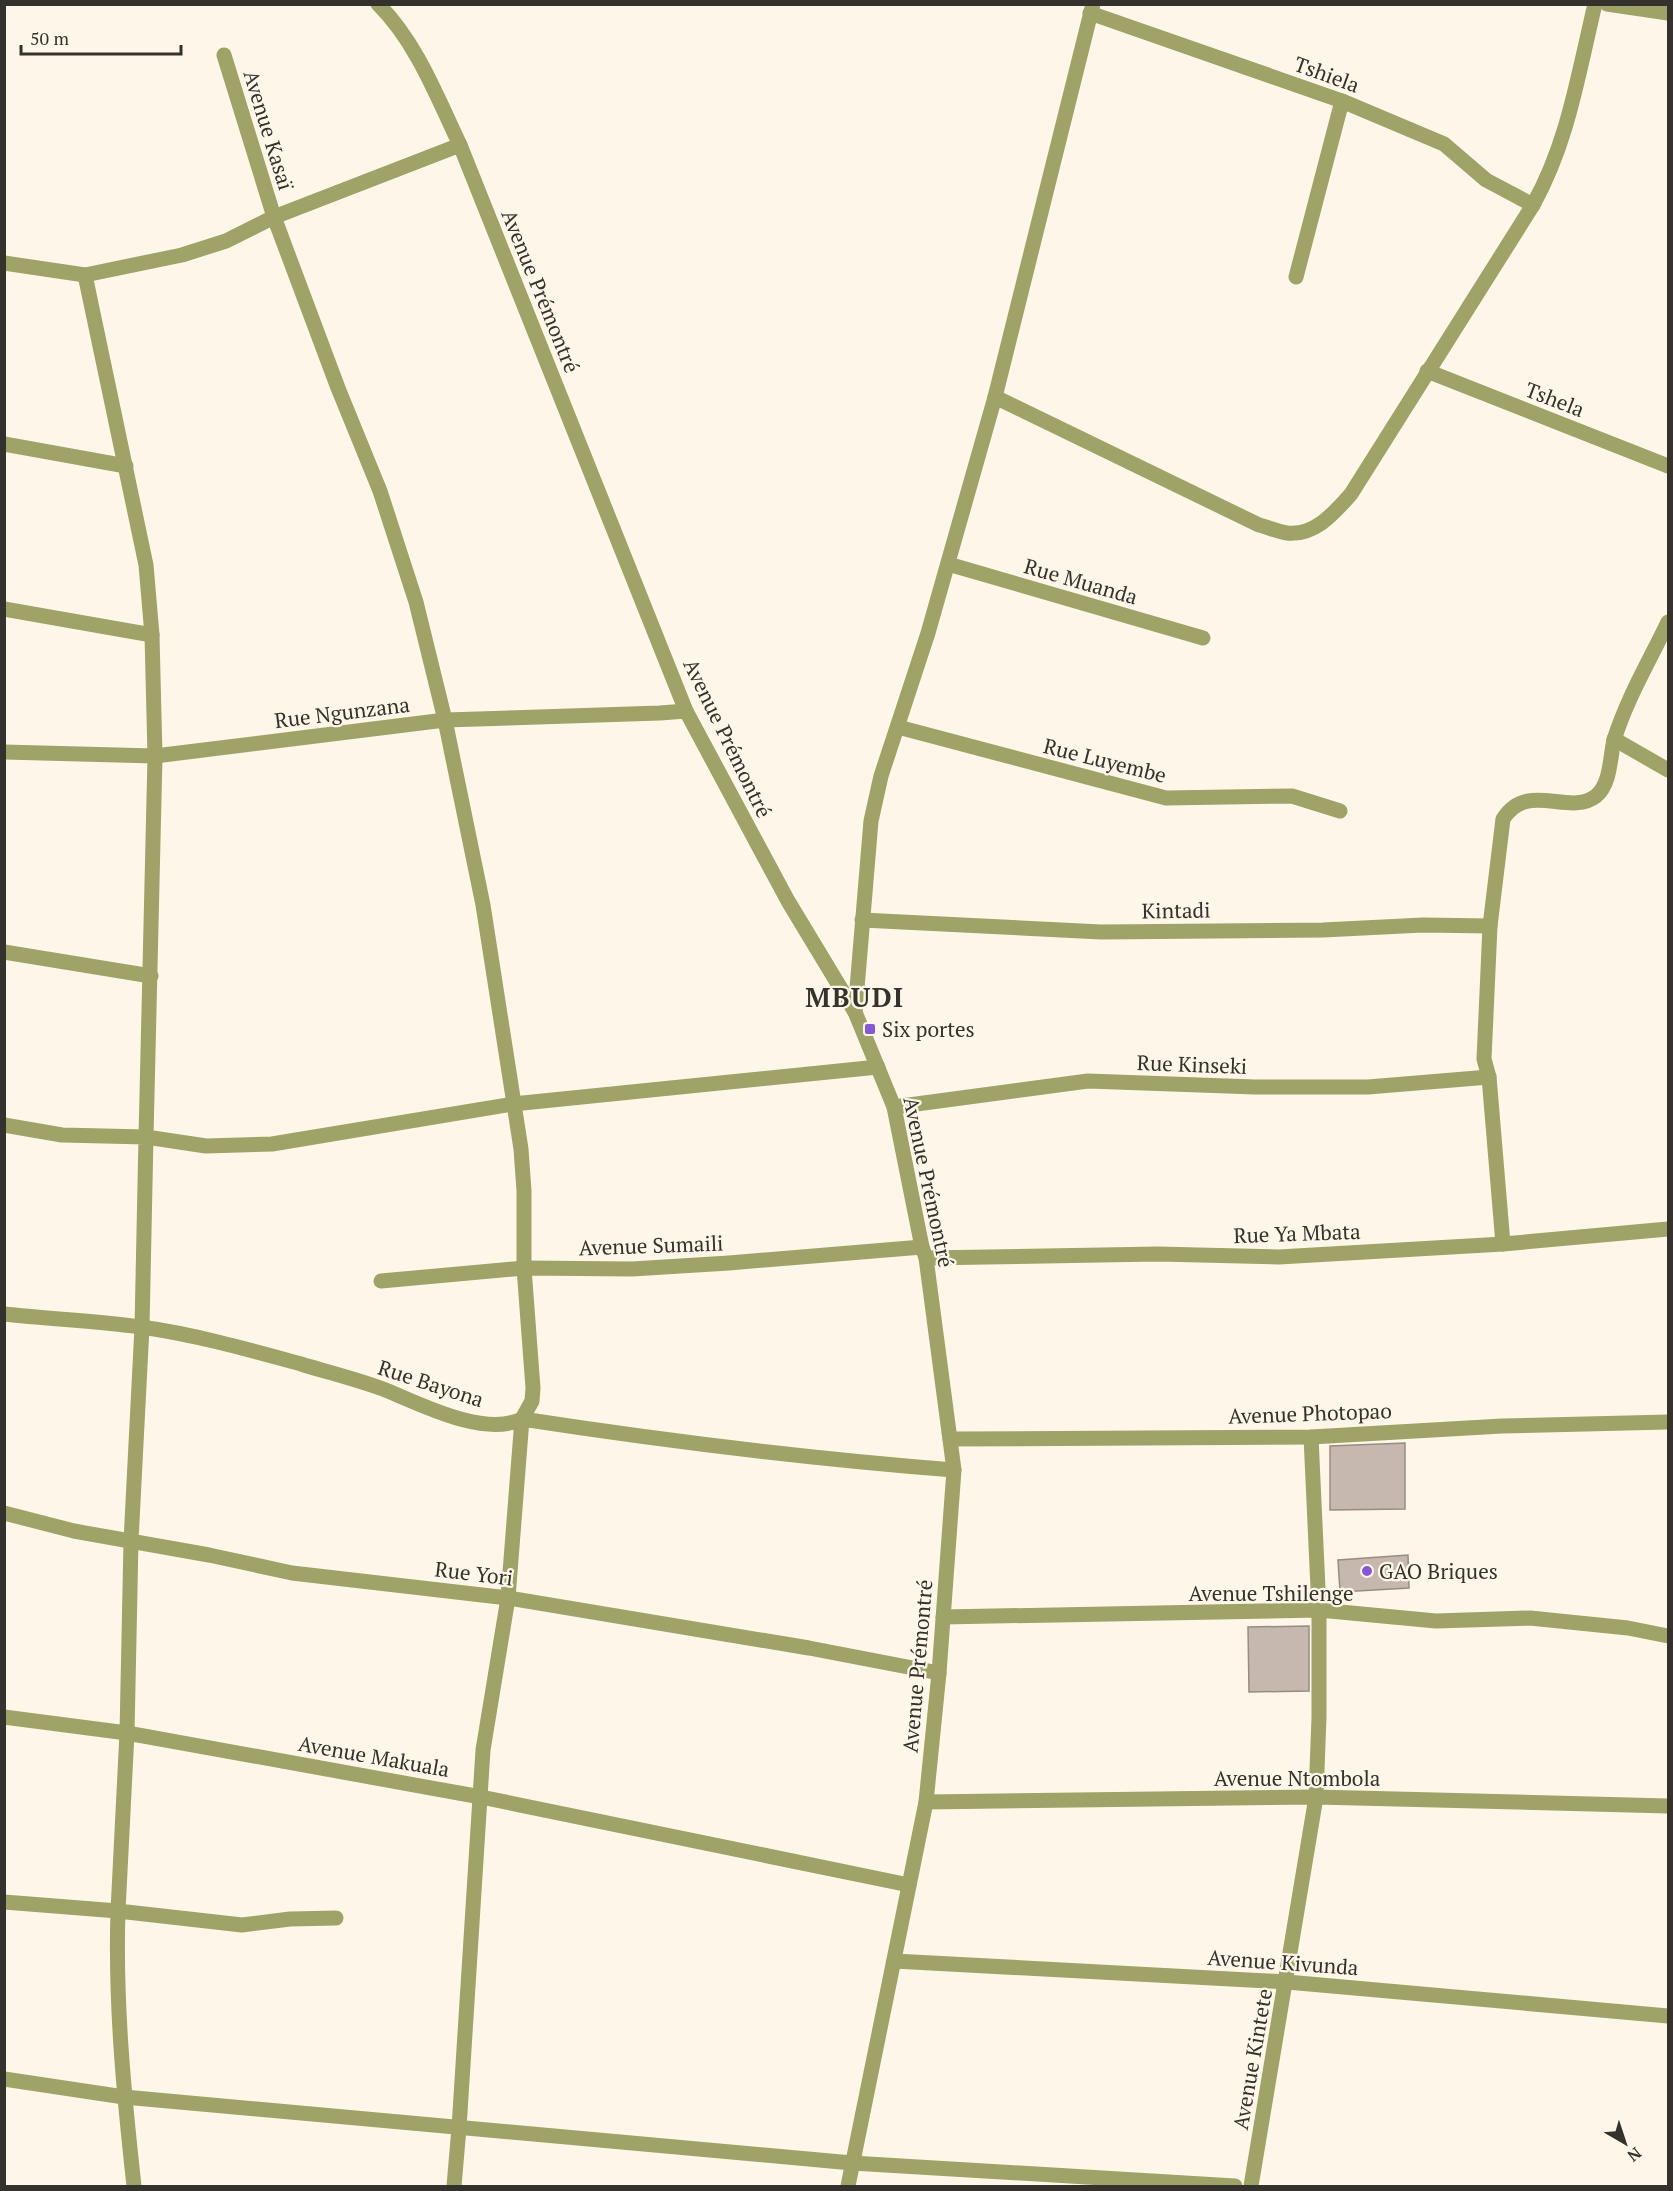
<svg xmlns="http://www.w3.org/2000/svg" width="1673" height="2191" font-family="'PT Serif',serif">
<style>
.building{fill:#c6b8af;stroke:#998b83;stroke-width:1.5}
.lines{fill:none;stroke-linecap:round;stroke-linejoin:round}
.minor{stroke:#9fa367;stroke-width:15}
.poi-dot{fill:#8459d3;stroke:#fef7e9;stroke-width:2}
.labels{text-anchor:middle;dominant-baseline:central;stroke-width:4.5;stroke-linejoin:round;paint-order:stroke}
.street-label{font-size:21px;fill:#35322d;stroke:#fef7e9}
.poi-label{font-size:21px;fill:#35322d;stroke:#fef7e9;text-anchor:start}
.district-label{font-size:27px;font-weight:bold;letter-spacing:1.5px;fill:#35322d;stroke:#fef7e9}
</style>
<rect width="100%" height="100%" fill="#fef7e9"/>
<g class="building">
<path d="M1405 1443V1509L1330 1510V1446Z"/>
<path d="M1408 1555 1409 1588 1340 1592 1338 1560Z"/>
<path d="M1309 1626V1691L1249 1692 1248 1627Z"/>
</g>
<g class="lines">
<g class="minor">
<path d="M378 4C417 43 437 97 460 145L686 711 788 901 855 1012 894 1107 922 1247 926 1258 954 1470 939 1673 926 1802 848 2186"/>
<path d="M1607 4 1668 13"/>
<path d="M1090 13 1342 101 1444 144 1486 180 1533 205"/>
<path d="M224 55 274 217 338 388 380 491 416 602 445 720 483 905 521 1149 524 1191V1268L533 1388 532 1401 522 1419 508 1598 483 1750 459 2128 454 2186"/>
<path d="M4 263 85 275 182 255 226 241 274 217 460 145"/>
<path d="M85 275 146 565 152 635 155 756 146 1137 206 1146 272 1144 513 1104 878 1067"/>
<path d="M1296 277 1342 101"/>
<path d="M1427 371 1668 466"/>
<path d="M995 397 1259 525C1268 527 1278 532 1287 533 1315 536 1334 513 1351 494L1533 205C1568 142 1578 75 1595 4"/>
<path d="M4 444 126 466"/>
<path d="M948 564 1203 638"/>
<path d="M4 609 152 635"/>
<path d="M898 727 1166 798 1292 796 1340 811"/>
<path d="M1614 739 1668 770"/>
<path d="M4 752 155 756 445 720 660 713 686 711"/>
<path d="M862 920 1101 932 1323 930 1423 925 1490 926"/>
<path d="M4 952 151 976"/>
<path d="M855 1012 871 821 881 776 928 633 995 397 1093 4"/>
<path d="M894 1107 1088 1081 1255 1087H1368L1489 1077"/>
<path d="M4 1125 62 1135 146 1137 142 1327 131 1541 127 1733 4 1717"/>
<path d="M1503 1244 1489 1077 1484 1059 1490 926 1503 819C1528 780 1569 817 1596 796 1611 784 1610 756 1614 740 1627 698 1650 660 1668 622"/>
<path d="M926 1258 1158 1254 1279 1257 1503 1244 1668 1229"/>
<path d="M381 1281 524 1268 632 1269 729 1263 922 1247"/>
<path d="M4 1314C50 1319 96 1321 141 1327 193 1334 250 1350 301 1364 330 1373 360 1380 388 1391 424 1406 485 1437 522 1419 666 1441 810 1459 954 1470"/>
<path d="M952 1439 1311 1437 1502 1426 1668 1422"/>
<path d="M4 1513 74 1531 209 1555 292 1573 508 1598 809 1648 939 1673"/>
<path d="M943 1617 1319 1610 1436 1621 1530 1618 1628 1628 1668 1636"/>
<path d="M926 1802 1316 1797 1668 1806"/>
<path d="M4 1902 118 1911C115 2003 124 2095 134 2186"/>
<path d="M336 1918 290 1919 242 1925 118 1911 127 1733 481 1797 909 1885"/>
<path d="M894 1961 1287 1982 1668 2016"/>
<path d="M4 2079 124 2097 852 2163 1235 2186"/>
<path d="M1251 2186 1316 1797 1319 1717V1610L1311 1437"/>
</g>
</g>
<g class="poi-dot">
<rect x="864" y="1023" width="12" height="12" rx="3"/>
<circle cx="1367" cy="1571" r="6"/>
</g>
<g class="labels">
<g class="street-label">
<text transform="translate(1327 74) rotate(20)">Tshiela</text>
<text transform="translate(269 130) rotate(73)">Avenue Kasaï</text>
<text transform="translate(541 291) rotate(68)">Avenue Prémontré</text>
<text transform="translate(1555 399) rotate(21)">Tshela</text>
<text transform="translate(1081 581) rotate(16)">Rue Muanda</text>
<text transform="translate(342 712) rotate(-7)">Rue Ngunzana</text>
<text transform="translate(728 738) rotate(64)">Avenue Prémontré</text>
<text transform="translate(1105 760) rotate(14)">Rue Luyembe</text>
<text transform="translate(1176 910) rotate(-1)">Kintadi</text>
<text transform="translate(1192 1064) rotate(2)">Rue Kinseki</text>
<text transform="translate(929 1182) rotate(78)">Avenue Prémontré</text>
<text transform="translate(1297 1233) rotate(-2)">Rue Ya Mbata</text>
<text transform="translate(651 1245) rotate(-2)">Avenue Sumaili</text>
<text transform="translate(431 1383) rotate(18)">Rue Bayona</text>
<text transform="translate(1310 1413) rotate(-2)">Avenue Photopao</text>
<text transform="translate(474 1573) rotate(7)">Rue Yori</text>
<text x="1271" y="1593">Avenue Tshilenge</text>
<text transform="translate(917 1666) rotate(-85)">Avenue Prémontré</text>
<text transform="translate(374 1756) rotate(10)">Avenue Makuala</text>
<text x="1297" y="1778">Avenue Ntombola</text>
<text transform="translate(1283 1962) rotate(4)">Avenue Kivunda</text>
<text transform="translate(1252 2059) rotate(-80)">Avenue Kintete</text>
</g>
<g class="poi-label">
<text x="882" y="1029">Six portes</text>
<text x="1379" y="1571">GAO Briques</text>
</g>
<g class="district-label">
<text x="855" y="997">MBUDI</text>
</g>
</g>
<rect width="1673" height="2191" fill="none" stroke="#35322d" stroke-width="12"/>
<g transform="translate(1625 2143) rotate(141)" stroke="#fef7e9" stroke-width="4.5" paint-order="stroke">
<path d="M0-4.5L10 22L0 15L-10 22Z" fill="#35322d"/>
<text y="-9" font-size="16" font-weight="bold" text-anchor="middle" fill="#35322d">N</text>
</g>
<path d="M21 45v9h160v-9" fill="none" stroke="#35322d" stroke-width="3"/>
<text x="30" y="45" font-size="18" fill="#35322d" stroke="#fef7e9" stroke-width="4.5" paint-order="stroke">50 m</text>
</svg>
